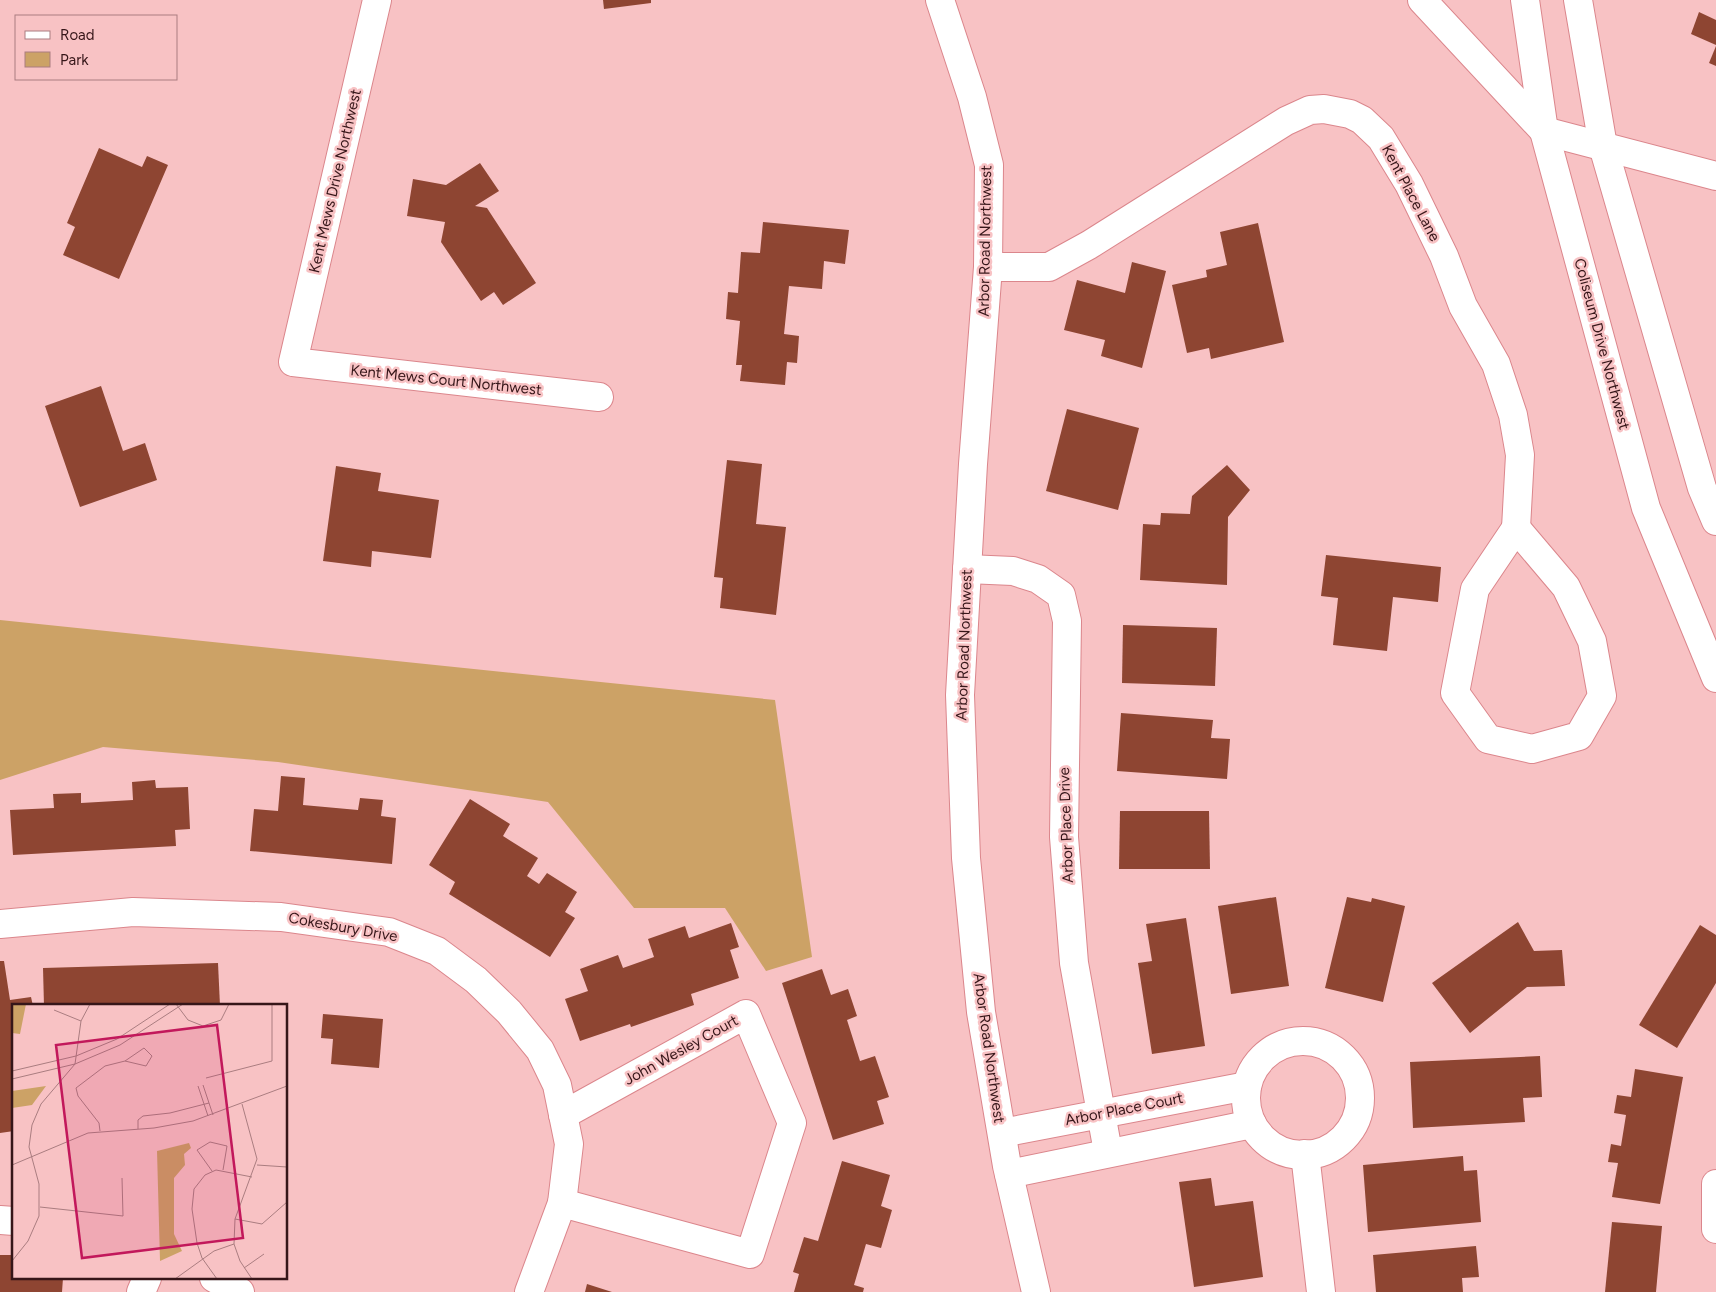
<svg xmlns="http://www.w3.org/2000/svg" width="1716" height="1292" font-family="Figtree,sans-serif">
<style>
.green{fill:#cca266}
.building{fill:#8e4532}
.lines{fill:none;stroke-linecap:round;stroke-linejoin:round}
.minor-casing{stroke:#db868c;stroke-width:30}
.major-casing{stroke:#db868c;stroke-width:30}
.minor{stroke:#fff;stroke-width:28}
.major{stroke:#fff;stroke-width:28}
.labels{text-anchor:middle;dominant-baseline:central;stroke-width:5;stroke-linejoin:round;paint-order:stroke}
.street-label{font-size:15px;fill:#361619;stroke:#f8c2c4}
.inset-road{fill:none;stroke:#aa7d80;stroke-width:1}
.view{fill:#c2185b;fill-opacity:0.15;stroke:#c2185b;stroke-width:2.5}
.inset-edge{fill:none;stroke:#361619;stroke-width:2.5}
</style>
<rect width="100%" height="100%" fill="#f8c2c4"/>
<path class="green" d="M0 620 775 700 812 957 766 971 725 908H634L548 802 278 762 103 747 0 780Z"/>
<g class="building">
<path d="M603 0H651V3L604 9Z"/>
<path d="M1699 12 1716 20V45L1691 34Z"/>
<path d="M1716 46V66L1709 63Z"/>
<path d="M99 148 142 167 147 156 168 165 119 279 63 255 75 227 67 223Z"/>
<path d="M480 163 499 191 475 206 487 208 536 283 503 305 494 292 481 301 441 242 445 222 407 216 413 179 446 185Z"/>
<path d="M763 222 849 230 845 264 824 261 822 289 789 286 784 334 799 336 797 363 787 362 785 385 740 381 742 365H736L740 321 726 319 728 292 738 293 741 252 760 253Z"/>
<path d="M1258 223 1284 342 1211 359 1209 348 1187 353 1172 285 1207 277 1206 270 1227 265 1220 232Z"/>
<path d="M1132 262 1166 271 1142 368 1101 356 1105 340 1064 330 1077 280 1125 293Z"/>
<path d="M101 386 123 451 145 443 157 480 80 507 45 406Z"/>
<path d="M1067 409 1139 428 1118 510 1046 491Z"/>
<path d="M727 460 762 464 756 524 786 527 776 615 720 608 723 578 714 577Z"/>
<path d="M1227 465 1250 490 1228 517 1227 585 1140 580 1143 524 1160 525 1161 513 1190 514 1192 496Z"/>
<path d="M336 466 381 473 378 491 439 500 431 558 372 551 371 567 323 561Z"/>
<path d="M1326 555 1441 567 1438 602 1393 597 1387 651 1333 645 1338 598 1321 596Z"/>
<path d="M1123 625 1217 628 1215 686 1122 683Z"/>
<path d="M1121 713 1213 720 1211 738 1230 739 1227 779 1117 771Z"/>
<path d="M281 776 305 778 303 805 358 810 360 798 383 800 381 816 396 818 392 864 250 851 254 809 278 811Z"/>
<path d="M155 780 156 788 188 787 190 829 175 830 176 846 13 855 10 810 54 808 53 794 81 793V803L133 800 132 782Z"/>
<path d="M470 799 510 824 503 836 538 858 527 876 539 884 547 873 577 892 565 912 575 918 550 957 449 894 455 882 429 865Z"/>
<path d="M1120 811H1209L1210 869H1119Z"/>
<path d="M1276 897 1289 986 1231 994 1218 906Z"/>
<path d="M1347 897 1371 902 1372 898 1405 906 1383 1002 1325 988Z"/>
<path d="M1186 918 1205 1046 1152 1054 1138 963 1152 961 1146 924Z"/>
<path d="M1518 922 1534 951 1562 950 1565 986 1527 987 1470 1033 1432 983Z"/>
<path d="M731 923 739 947 730 950 739 978 691 994 694 1005 631 1027 630 1024 580 1041 565 999 588 991 580 969 618 955 623 968 654 957 648 939 685 926 689 938Z"/>
<path d="M1700 925 1716 935V983L1677 1048 1639 1025Z"/>
<path d="M0 961H4L10 1000 31 997 33 1006H14V1131L0 1133Z"/>
<path d="M218 963 220 1006H44L43 968Z"/>
<path d="M822 969 831 995 848 989 857 1016 847 1020 860 1061 875 1056 889 1097 877 1101 884 1124 833 1140 782 983Z"/>
<path d="M323 1014 383 1019 379 1068 331 1064 333 1039 321 1038Z"/>
<path d="M1540 1056 1542 1097 1523 1098 1525 1122 1413 1128 1410 1062Z"/>
<path d="M1635 1069 1683 1077 1660 1204 1612 1197 1618 1163 1608 1162 1611 1144 1621 1146 1626 1115 1614 1113 1617 1095 1631 1097Z"/>
<path d="M1463 1156 1464 1171 1477 1170 1481 1222 1368 1232 1363 1165Z"/>
<path d="M842 1161 890 1175 881 1206 892 1210 881 1248 866 1244 854 1285 864 1288 863 1292H794L799 1274 793 1272 804 1237 818 1241Z"/>
<path d="M1211 1178 1215 1206 1253 1201 1263 1277 1194 1287 1179 1182Z"/>
<path d="M1612 1222 1662 1226 1656 1292H1605Z"/>
<path d="M1476 1246 1479 1277 1462 1278 1463 1292H1376L1373 1255Z"/>
<path d="M0 1255H14V1278H63L62 1292H0Z"/>
<path d="M587 1284 612 1292H585Z"/>
</g>
<g class="lines">
<defs>
<g id="minor">
<path d="M377 0 293 362 599 397"/>
<path d="M940 0 972 97 989 165 988 267 973 464 960 695 966 858 981 1012 1007 1166 1036 1292"/>
<path d="M1422 0 1544 131 1716 176"/>
<path d="M988 267H1049L1089 245 1286 121 1310 110 1324 109 1350 114 1362 120 1381 138 1409 184 1444 256 1463 306 1496 364 1513 415 1520 455 1516 528"/>
<path d="M1516 528 1566 587 1592 641 1602 696 1579 736 1532 749 1488 739 1455 693 1475 589Z"/>
<path d="M967 569 1013 571 1038 579 1061 595 1067 621 1064 837 1074 963 1108 1152"/>
<path d="M0 924 133 912 281 917 389 932 437 951 476 980 509 1012 540 1050 557 1085 569 1144 562 1203 529 1292"/>
<circle cx="1303" cy="1098" r="57"/>
<path d="M1002 1133 1247 1086"/>
<path d="M1305 1154 1321 1292"/>
<path d="M1009 1174 1252 1124"/>
<path d="M1716 1184V1229"/>
<path d="M562 1203 750 1254 792 1123 746 1014 563 1115"/>
<path d="M0 1220 14 1221"/>
<path d="M214 1278 240 1292"/>
<path d="M141 1292 147 1278"/>
</g>
<g id="major">
<path d="M1525 0 1544 131 1646 508 1716 678"/>
<path d="M1578 0 1603 146 1702 488 1716 521"/>
</g>
</defs>
<use href="#minor" class="minor-casing"/>
<use href="#major" class="major-casing"/>
<use href="#minor" class="minor"/>
<use href="#major" class="major"/>
</g>
<g class="labels">
<g class="street-label">
<text transform="translate(335 181) rotate(-77)">Kent Mews Drive Northwest</text>
<text transform="translate(1411 193) rotate(62)">Kent Place Lane</text>
<text transform="translate(985 241) rotate(-89)">Arbor Road Northwest</text>
<text transform="translate(1602 344) rotate(75)">Coliseum Drive Northwest</text>
<text transform="translate(446 380) rotate(6)">Kent Mews Court Northwest</text>
<text transform="translate(964 645) rotate(-88)">Arbor Road Northwest</text>
<text transform="translate(1066 825) rotate(-92)">Arbor Place Drive</text>
<text transform="translate(343 927) rotate(10)">Cokesbury Drive</text>
<text transform="translate(989 1048) rotate(82)">Arbor Road Northwest</text>
<text transform="translate(681 1050) rotate(-29)">John Wesley Court</text>
<text transform="translate(1124 1109) rotate(-11)">Arbor Place Court</text>
</g>
</g>
<g transform="translate(12 1004)">
<rect width="275" height="275" fill="#f8c2c4"/>
<path d="M0 0H14L8 30 0 29ZM34 82 20 101 0 104V87ZM177 139 179 144 172 150 173 161 162 174V230L170 247 148 257 145 147Z" fill="#cca266"/>
<path class="inset-road" d="M164 0 176 16 191 22 209 16 217 0M42 6 69 17M132 44 140 52 134 62 113 57ZM0 67 64 52 105 35 158 0M194 74 260 57V0M0 75 63 60 108 41 171 0M191 81 201 111M186 82 196 112M230 100 245 155 223 215 222 240 228 257 240 275M126 125V116L131 112 158 109 197 99M88 127 87 119 66 92 64 84 93 62 113 57M0 161 76 129 142 124 181 117 275 82M245 161 275 163M200 167 185 146 198 138 215 142 211 166M28 203 111 212 110 174M223 215 250 220 275 198M0 257 16 237 27 212V180L17 143 20 121 29 100 63 60 69 17 78 0M232 264 252 250M163 275 202 247 222 240M205 275 190 254 185 239 180 205 182 185 193 171 204 166 240 173"/>
<path class="view" d="M205 21 231 234 70 254 44 41Z"/>
<rect width="275" height="275" class="inset-edge"/>
</g>
<rect x="15" y="15" width="162" height="65" fill="#f8c2c4" stroke="#aa7d80"/>
<rect x="25" y="31" width="25" height="8" fill="#ffffff" stroke="#aa7d80"/>
<text x="60" y="40" font-size="15" fill="#361619">Road</text>
<rect x="25" y="52" width="25" height="15" fill="#cca266" stroke="#aa7d80"/>
<text x="60" y="65" font-size="15" fill="#361619">Park</text>
</svg>
